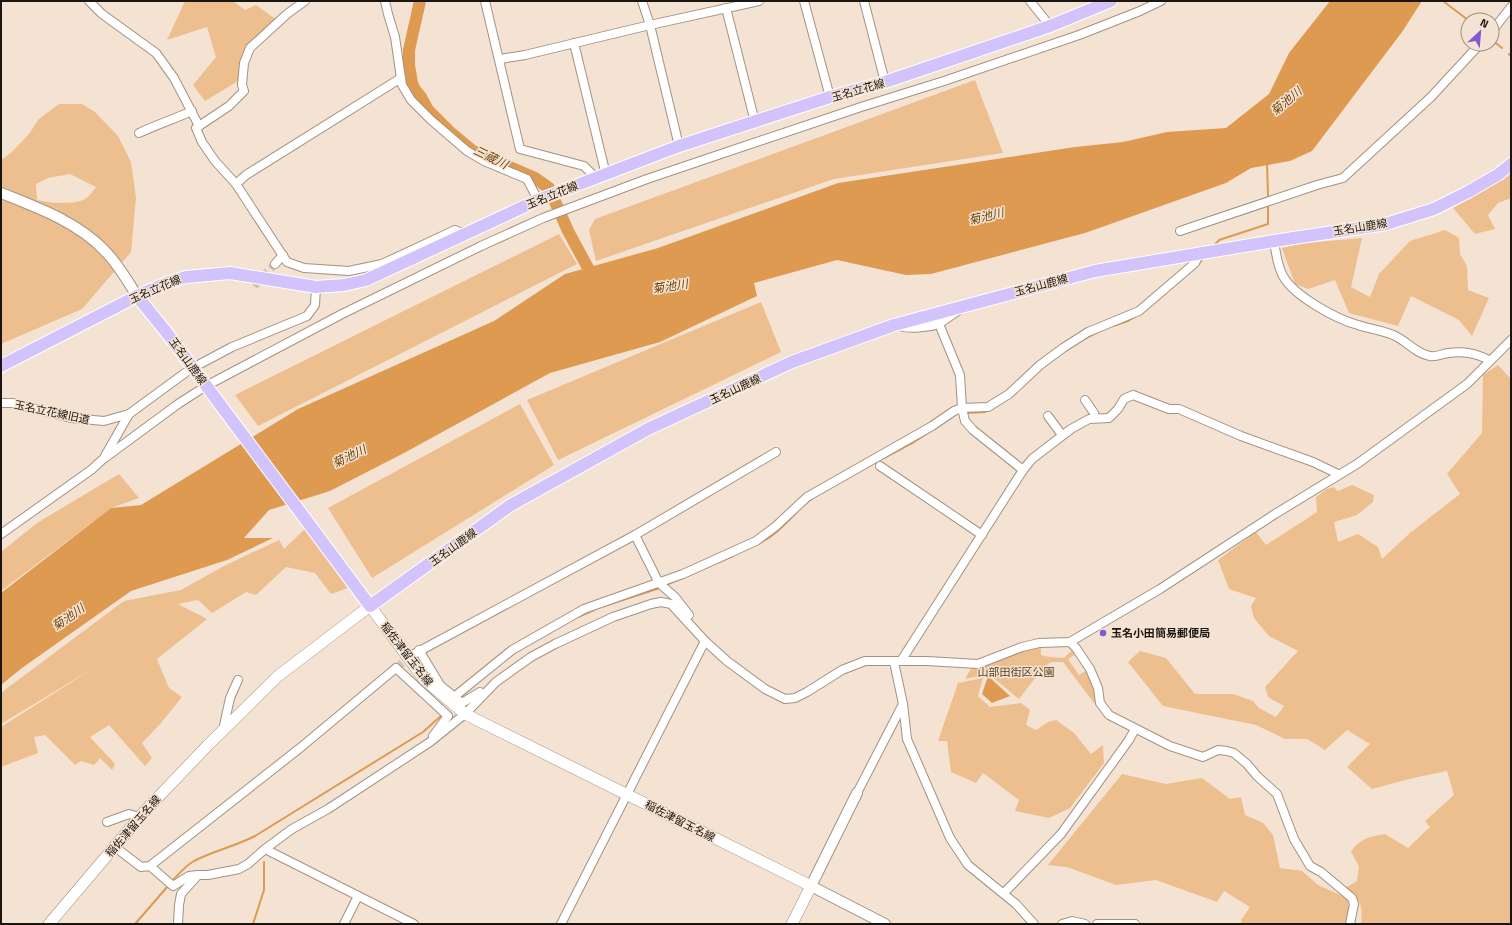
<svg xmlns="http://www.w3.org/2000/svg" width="1512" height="925" font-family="'Titillium Web','Noto Sans JP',sans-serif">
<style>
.green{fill:#edbe8e;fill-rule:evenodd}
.water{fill:#de9a51}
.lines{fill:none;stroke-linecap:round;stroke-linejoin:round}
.stream{stroke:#de9a51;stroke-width:2}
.river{stroke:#de9a51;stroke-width:12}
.minor-tunnel{stroke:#d3c4b5;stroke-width:8;stroke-dasharray:8 4;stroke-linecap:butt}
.minor-casing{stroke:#a29282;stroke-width:10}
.tertiary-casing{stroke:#a29282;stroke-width:12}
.secondary-casing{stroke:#a29282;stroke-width:12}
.primary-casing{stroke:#fff;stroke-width:14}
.minor{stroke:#fff;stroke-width:8}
.tertiary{stroke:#fff;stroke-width:10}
.secondary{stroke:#fff;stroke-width:11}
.primary{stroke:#d2c3fd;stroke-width:12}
.poi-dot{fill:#7f59d3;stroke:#f4e3d2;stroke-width:1.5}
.labels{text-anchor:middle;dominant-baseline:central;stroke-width:3;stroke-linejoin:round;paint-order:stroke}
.street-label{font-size:11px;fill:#1b150f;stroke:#f4e3d2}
.poi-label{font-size:11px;font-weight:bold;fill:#1b150f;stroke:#f4e3d2;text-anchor:start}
.park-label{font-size:11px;fill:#583c1d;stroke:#f4e3d2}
.water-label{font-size:12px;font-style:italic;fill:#71440a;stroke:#f4e3d2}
</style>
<rect width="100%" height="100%" fill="#f4e3d2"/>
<g class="green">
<path d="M185 1H233L245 10 256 5 277 20 245 48 238 81 205 101 193 85 216 57 207 27 167 40Z"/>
<path d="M975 80 1003 153 834 179 596 261 589 230 595 219Z"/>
<path d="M59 104H82L95 112 118 136 131 162 136 198 131 252 82 309 1 344V160L12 152 29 134 39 119ZM70 174 96 187C93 191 89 197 85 199 74 205 48 203 37 200L36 184 48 178Z"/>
<path d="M1511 171V198L1498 203 1488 215 1495 229 1475 234 1453 208 1494 184Z"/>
<path d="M1445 230 1459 238 1460 254 1467 266 1468 290 1489 298 1472 336 1459 320 1411 296 1398 326 1349 313 1335 280 1308 289 1295 284 1282 248 1305 243 1362 238 1351 287 1370 297 1379 274 1410 241Z"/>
<path d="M559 234 577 264 258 426 235 395Z"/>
<path d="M761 302 781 352 558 460 527 400Z"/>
<path d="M1498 365 1511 379V924H1361C1363 904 1361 900 1345 888L1357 881 1359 866 1351 852C1360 838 1370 837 1385 834L1408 848 1430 827 1425 821 1454 795 1447 771 1413 778 1372 789 1347 767 1370 744 1347 730 1325 750 1307 739H1285L1256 725 1163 706 1128 662 1140 651 1166 658 1195 694H1233L1253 701 1259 708 1276 717 1284 706 1268 697 1265 687 1298 651 1269 636 1254 618 1251 606 1256 598 1229 589 1218 560 1256 532 1266 545 1317 512 1316 497 1327 489 1334 487 1338 491 1352 485 1374 495 1373 502 1357 515 1334 522 1338 542 1358 534 1378 547 1382 559 1410 533 1460 494 1447 474 1482 433 1483 375Z"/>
<path d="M520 404 554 465 372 578 328 508Z"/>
<path d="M119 474 139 498 111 508 1 591V552L37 523Z"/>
<path d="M305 529 348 588 331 594 315 573 286 567 256 595 246 592 212 613 198 600 178 604 207 619 157 659 169 688 182 697 161 723 142 743 152 758 145 766 109 725 90 737 115 764 112 770 100 758 94 765 81 761 75 765 45 735 34 737 38 753 1 767V727L97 666 1 724V693L10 686 124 601 181 590 224 566 279 540 284 549Z"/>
<path d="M1041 647V655L1049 657 1064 658 1073 649 1076 654 1068 659 1079 675 1087 670 1091 679 1097 699 1094 703 1063 662H1051L1042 669 1019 699 989 674 965 679 970 670 974 667 1025 648Z"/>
<path d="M983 678 978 696 990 707 1021 703 1030 710 1026 725 1036 730 1048 722 1056 720 1074 733 1091 754 1103 745 1104 763 1070 808 1049 818 1015 811 1019 800 983 773 976 783 951 772 947 741H938L958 683Z"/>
<path d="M1122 774 1166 784 1202 778 1230 799 1241 797 1245 815 1263 823 1273 835 1280 868 1302 871 1318 885 1349 899 1347 924H1242L1241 920 1250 907 1224 891 1217 902 1156 880 1116 885 1067 867 1048 865Z"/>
</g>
<g class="water">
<path d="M1330 1H1422L1402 32 1312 151 1290 161 1251 168 1226 183 1085 233 931 274 906 275 837 260 754 283 757 296 660 342 550 373 404 453 330 491 269 510 244 538H273L227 560 131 591 22 668 1 685V593L111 508 141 505 298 409 494 321 565 274 658 248 838 183 1075 147 1123 142 1167 132 1226 128 1269 94 1289 53Z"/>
<path d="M988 676 1010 696 992 703 982 694Z"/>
</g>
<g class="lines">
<g class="stream">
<path d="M1443 1 1468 20"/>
<path d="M1492 40 1502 48"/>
<path d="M1509 54 1511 56"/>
<path d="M1267 163 1268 195"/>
<path d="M1214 246 1219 240 1268 224V207"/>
<path d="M1198 264 1205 257"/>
<path d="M1113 326 1128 321 1135 317"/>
<path d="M1084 339 1098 332"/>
<path d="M965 413 985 412 988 410"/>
<path d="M882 459 914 442 937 427"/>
<path d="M806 503 813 498"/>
<path d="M759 543C774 537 785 524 797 512"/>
<path d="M666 585 733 556"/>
<path d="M604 606 660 588"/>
<path d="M578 617 594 610"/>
<path d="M461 697 471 688"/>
<path d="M171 882C178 875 185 866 194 861 213 851 236 846 255 836L423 732 442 715"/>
<path d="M135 924 168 886"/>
<path d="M253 924 264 890V862"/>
</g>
<path class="river" d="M420 1 409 50V65L412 83 415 90 421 97 428 110 449 131 473 151 535 178 549 188 568 231 594 279 596 281"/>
<g class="minor-tunnel">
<path d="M254 286 275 264"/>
<path d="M396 668 412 655"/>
</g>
<defs>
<g id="minor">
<path d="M89 1 102 14 156 53 174 78 199 126"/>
<path d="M305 1 287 14 250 48 244 63 242 85 244 91 229 106 196 128 202 142 215 161 236 184 287 262 304 268 349 271 382 264 455 230 464 234"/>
<path d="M385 1 388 14 395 37 402 85 411 100 431 120 467 151 484 161 527 179 538 200"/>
<path d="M485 1 520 149 584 166 596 178"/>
<path d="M642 1 650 25 679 146"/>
<path d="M804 1 830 97"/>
<path d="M864 1 885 82"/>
<path d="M1030 1 1050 26"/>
<path d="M726 8 755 122"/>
<path d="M1492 31 1511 7"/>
<path d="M574 43 606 175"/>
<path d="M500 59 525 55 650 25 759 1"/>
<path d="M139 133C156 125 174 119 192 111"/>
<path d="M236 184 246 175 401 78"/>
<path d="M1180 231 1317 185 1343 178 1431 97 1480 44"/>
<path d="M1274 241C1276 253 1277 265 1283 276 1294 296 1336 319 1358 325 1369 329 1382 330 1393 335 1406 340 1416 354 1430 356 1436 357 1442 354 1448 353 1464 351 1475 353 1489 360"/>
<path d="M275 264 283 255"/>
<path d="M939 324 962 308"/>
<path d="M899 326C911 329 927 328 939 324L960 375 962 408 965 421 973 430 1023 470"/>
<path d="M200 364 232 347 307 316 315 305 316 287"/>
<path d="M1085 400 1094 413 1095 418"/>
<path d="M1 403H13L71 418 104 421 129 414 185 373"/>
<path d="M1048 416 1062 435"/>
<path d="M105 456 129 414"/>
<path d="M880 466 982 535"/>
<path d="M1 534 91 470 102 460 178 404 206 386 342 314 481 246 543 218 647 179 718 155 861 107 944 81 1079 35 1140 11 1161 1"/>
<path d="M635 535 659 583 675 597 689 615"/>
<path d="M1070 642 1076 648 1090 669 1098 688 1100 703 1109 715 1170 746 1203 757 1218 750 1227 751 1234 753 1247 764 1257 776 1277 794 1294 839 1310 866 1321 872 1352 898 1354 904 1350 924"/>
<path d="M419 650 440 685 462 703 480 692"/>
<path d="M414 654 635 535 776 452"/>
<path d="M901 661 1023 470 1032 459 1071 429 1089 419 1109 418 1118 409 1124 399 1133 395 1169 409H1179L1241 436 1313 462 1338 474"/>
<path d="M894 662 903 704 907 739 950 838 968 865 1016 904 1034 924"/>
<path d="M454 697 512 650 584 609 683 574 756 541 776 526 807 497 932 426 954 411 962 408 988 407 1009 394 1040 365 1063 348 1088 332 1139 311 1195 263 1200 253"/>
<path d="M223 730 230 698 238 680"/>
<path d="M857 793 903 704"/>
<path d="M107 822 129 814 140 817"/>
<path d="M115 847 141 867 150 866 300 748 396 668 448 716 433 736"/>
<path d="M265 849 414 924"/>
<path d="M150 866 173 886 189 876 198 875"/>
<path d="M1004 893 1061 834 1129 740 1135 729"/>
<path d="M178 924 179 905 181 894 198 875H208L239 869 248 864 265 849 292 829 328 809 430 742 465 714 496 682 531 657 555 644 613 617 651 604 661 602 671 604 705 641 727 661 765 689 785 699 795 698 807 692 842 670 865 661H927L978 664 1022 647 1039 643 1070 642 1160 589 1275 514 1357 464 1467 384 1511 340"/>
<path d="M344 924 358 896"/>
<path d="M561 924 705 641"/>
<path d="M1062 924 1072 921 1085 924"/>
<path d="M1097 924H1135"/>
</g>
<g id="tertiary">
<path d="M1 193C36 207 78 222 105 251 118 264 127 280 137 296"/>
<path d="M857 793 811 886 885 924"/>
</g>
<path id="secondary" d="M49 924 144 812 208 745 278 676 370 606 424 679 465 714 811 886 792 924"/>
<g id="primary">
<path d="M137 296 167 333 370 606 511 505 648 429 792 362 894 325 1095 271 1274 241 1386 224 1434 209 1468 192 1499 174 1511 164"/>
<path d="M1 366 137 296 169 282 186 277 230 273 316 287 344 285 366 280 538 200 679 146 830 97 885 82 1050 26 1111 1"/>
</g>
</defs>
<use href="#minor" class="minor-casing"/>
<use href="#tertiary" class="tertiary-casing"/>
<use href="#secondary" class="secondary-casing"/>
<use href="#primary" class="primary-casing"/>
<use href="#minor" class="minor"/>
<use href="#tertiary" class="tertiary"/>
<use href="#secondary" class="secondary"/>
<use href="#primary" class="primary"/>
</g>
<circle class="poi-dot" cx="1103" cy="633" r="4"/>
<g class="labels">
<g class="street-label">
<text transform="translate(858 90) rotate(-16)">玉名立花線</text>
<text transform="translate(552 195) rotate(-22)">玉名立花線</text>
<text transform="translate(1360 227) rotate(-9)">玉名山鹿線</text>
<text transform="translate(1041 285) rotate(-15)">玉名山鹿線</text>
<text transform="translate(155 289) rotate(-23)">玉名立花線</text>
<text transform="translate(188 361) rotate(54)">玉名山鹿線</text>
<text transform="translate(735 389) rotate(-25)">玉名山鹿線</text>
<text transform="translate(52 412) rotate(12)">玉名立花線旧道</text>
<text transform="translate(453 547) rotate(-36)">玉名山鹿線</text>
<text transform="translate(407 654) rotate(52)">稲佐津留玉名線</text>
<text transform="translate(680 821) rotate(27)">稲佐津留玉名線</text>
<text transform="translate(133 826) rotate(-49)">稲佐津留玉名線</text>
</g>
<g class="poi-label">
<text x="1111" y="633">玉名小田簡易郵便局</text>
</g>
<g class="park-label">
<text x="1016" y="672">山部田街区公園</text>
</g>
<g class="water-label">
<text transform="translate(1286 101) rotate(-40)">菊池川</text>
<text transform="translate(491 157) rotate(26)">三蔵川</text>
<text transform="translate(986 216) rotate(-13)">菊池川</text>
<text transform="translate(670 286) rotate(-8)">菊池川</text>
<text transform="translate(349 456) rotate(-26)">菊池川</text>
<text transform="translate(68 617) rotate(-35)">菊池川</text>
</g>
</g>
<rect width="1512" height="925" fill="none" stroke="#1b150f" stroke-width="4"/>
<g transform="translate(1480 32) rotate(26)"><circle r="19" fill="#f4e3d2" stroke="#9d9184"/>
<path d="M0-3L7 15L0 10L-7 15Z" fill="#7f59d3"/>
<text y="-6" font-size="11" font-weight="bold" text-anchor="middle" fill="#1b150f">N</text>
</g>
</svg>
